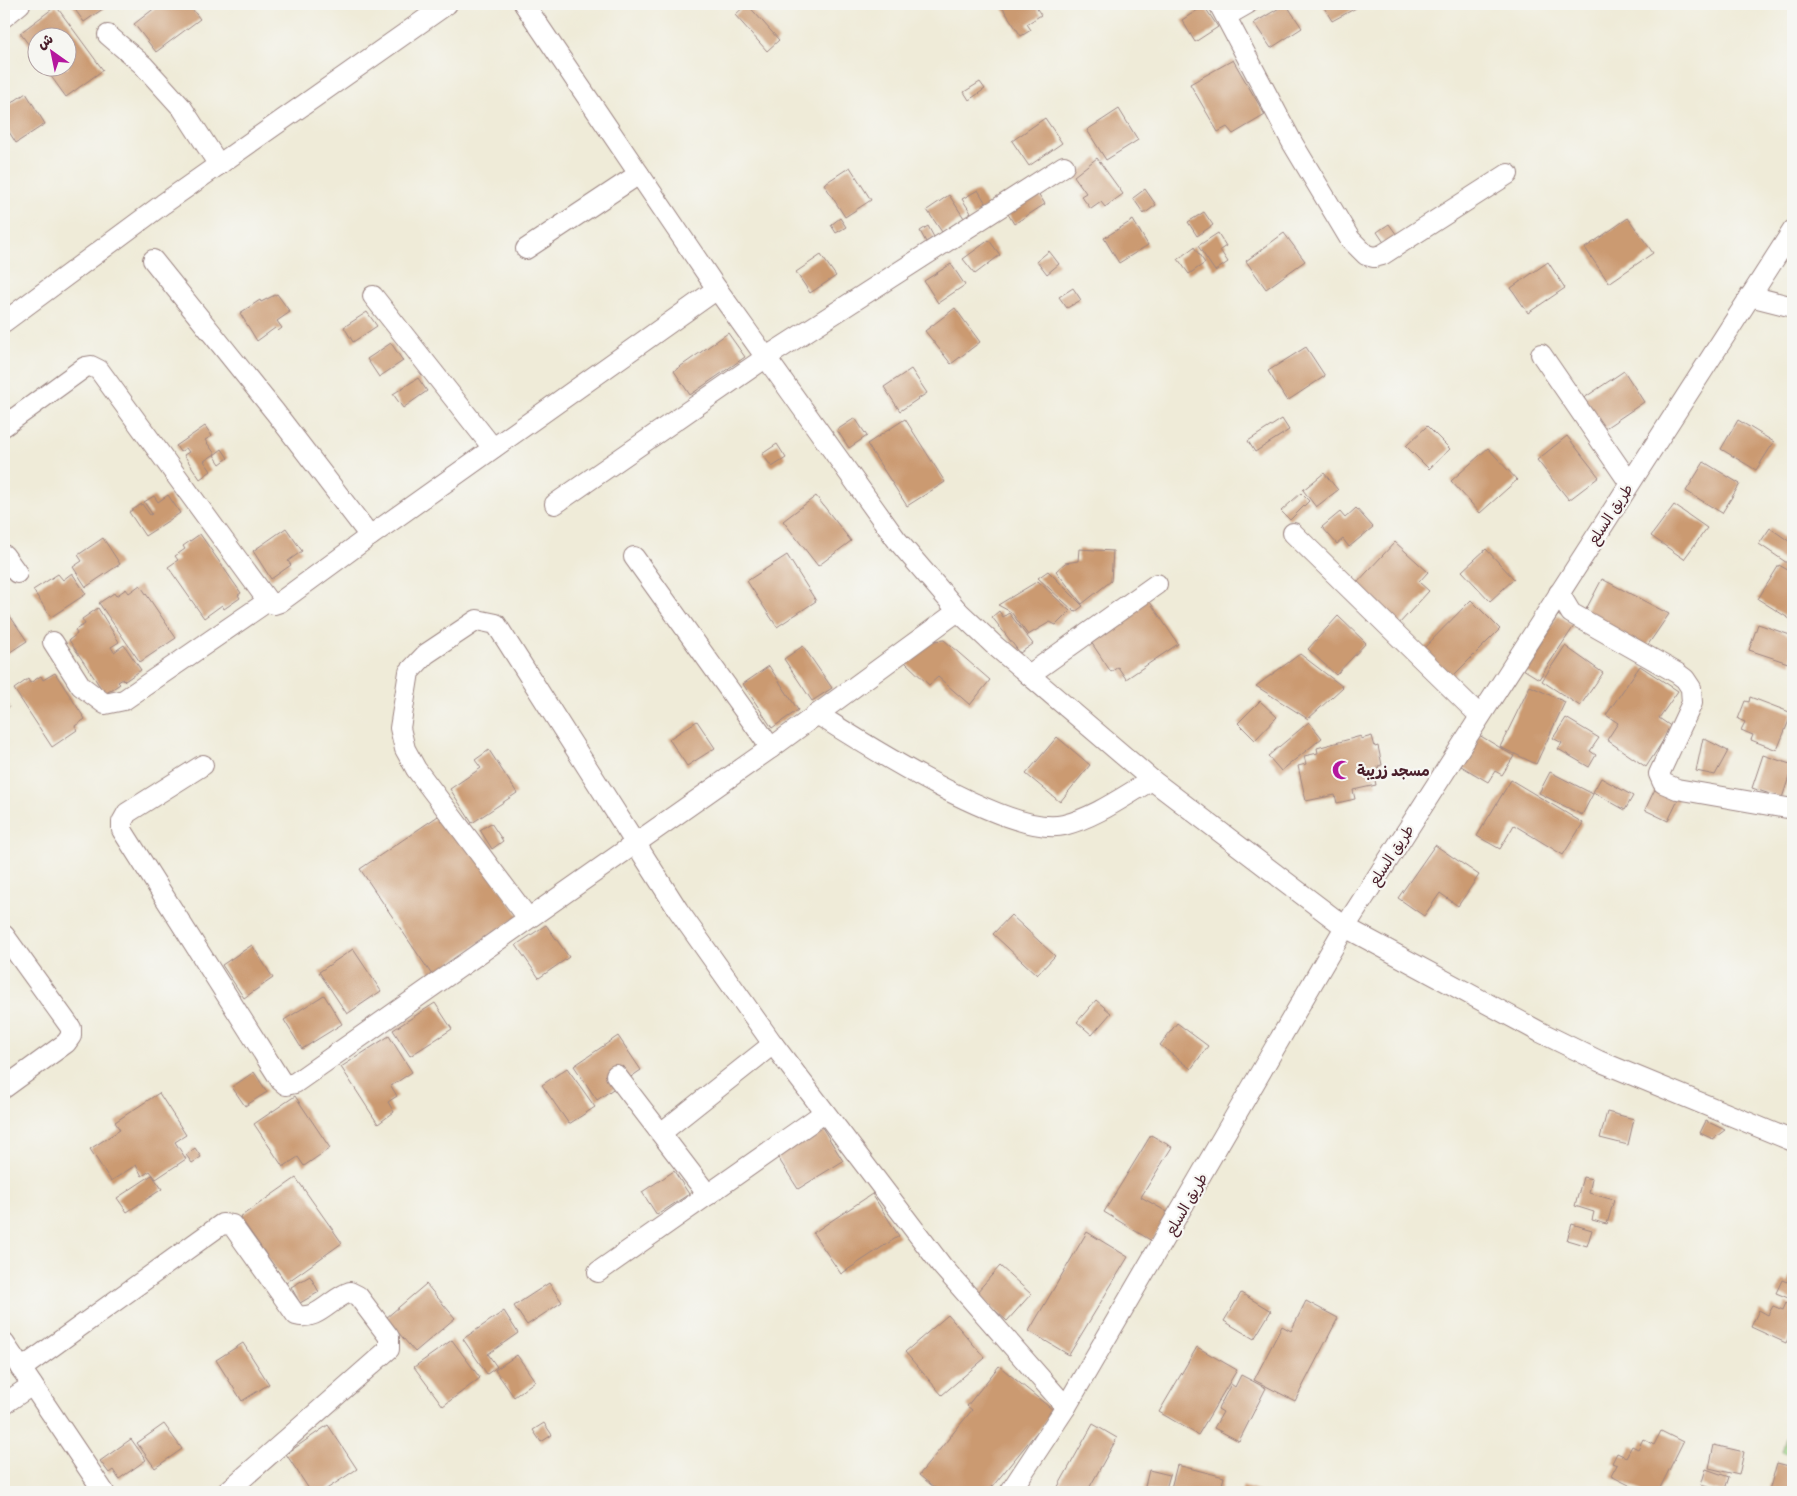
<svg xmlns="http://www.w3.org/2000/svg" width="1797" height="1496" font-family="Delius,'Playpen Sans Arabic',sans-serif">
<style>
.green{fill:#9cd487;stroke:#737a59}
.building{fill:#cb9a71}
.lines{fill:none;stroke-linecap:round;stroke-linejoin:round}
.minor-casing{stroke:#9c8582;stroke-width:22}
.minor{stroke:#fff;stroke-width:20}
.labels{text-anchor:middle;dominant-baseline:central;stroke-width:4.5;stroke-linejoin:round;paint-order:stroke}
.street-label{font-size:15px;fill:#4a1f2b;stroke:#f6f6f2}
.poi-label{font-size:15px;font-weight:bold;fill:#4a1f2b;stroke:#f6f6f2;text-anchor:start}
</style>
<rect width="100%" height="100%" fill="#f6f6f2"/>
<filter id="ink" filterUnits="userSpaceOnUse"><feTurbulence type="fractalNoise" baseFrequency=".02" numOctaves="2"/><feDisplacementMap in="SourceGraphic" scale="10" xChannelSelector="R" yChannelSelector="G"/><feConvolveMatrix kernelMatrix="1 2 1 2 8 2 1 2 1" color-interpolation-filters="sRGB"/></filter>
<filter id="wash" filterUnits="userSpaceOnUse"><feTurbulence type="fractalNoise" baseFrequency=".0096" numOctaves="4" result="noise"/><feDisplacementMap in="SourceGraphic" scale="20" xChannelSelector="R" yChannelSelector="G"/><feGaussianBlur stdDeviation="1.12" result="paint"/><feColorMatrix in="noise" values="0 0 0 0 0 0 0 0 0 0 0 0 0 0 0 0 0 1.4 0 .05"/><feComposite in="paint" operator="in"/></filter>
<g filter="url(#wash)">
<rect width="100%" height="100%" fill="#efebd8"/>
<path class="green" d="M1793 1412V1455L1782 1452Z"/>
<g id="blocks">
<g class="building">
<path d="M71 4H105L107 6 84 22Z"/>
<path d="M160 4H188L200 19 156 52 134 24Z"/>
<path d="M747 4 779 40 767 51 735 15Z"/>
<path d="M1007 4H1034L1041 15 1027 24 1031 30 1021 36 1002 7Z"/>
<path d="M1286 4 1302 28 1271 48 1254 23Z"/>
<path d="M1322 4H1353L1356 8 1332 21Z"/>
<path d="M56 6 103 70 66 97 45 68H68V38H38V57L20 33Z"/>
<path d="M1204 6 1218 27 1195 42 1182 20Z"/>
<path d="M1233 60 1265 115 1233 134 1227 127 1218 132 1190 84Z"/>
<path d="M980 82 985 89 969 100 964 92Z"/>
<path d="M26 93 45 124 16 143 4 124V108Z"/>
<path d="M1119 109 1138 140 1106 160 1087 130Z"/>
<path d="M1045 118 1062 143 1029 166 1012 141Z"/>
<path d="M1097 158 1123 194 1105 207 1101 202 1091 209 1081 196 1086 193 1074 176Z"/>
<path d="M850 167 871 200 845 217 824 184Z"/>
<path d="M1145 189 1156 205 1144 214 1133 198Z"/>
<path d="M978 190 988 207 973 216 962 199Z"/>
<path d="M1036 190 1045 204 1014 224 1005 209Z"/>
<path d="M949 195 964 218 942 232 927 210Z"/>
<path d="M1204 212 1213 225 1197 236 1188 222Z"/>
<path d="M840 218 846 227 836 233 831 225Z"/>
<path d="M1628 218 1653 253 1609 283 1585 248Z"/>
<path d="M1133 220 1148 245 1119 263 1104 238Z"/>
<path d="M1389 224 1399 238 1387 247 1377 232Z"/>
<path d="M928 226 934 237 926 242 920 231Z"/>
<path d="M1218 233 1226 246 1220 250 1228 262 1215 271 1198 246Z"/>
<path d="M1284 233 1305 261 1266 289 1246 261Z"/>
<path d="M989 240 1000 255 975 274 963 259Z"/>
<path d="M1194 247 1205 263 1189 274 1178 259Z"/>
<path d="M1049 251 1059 264 1047 274 1037 261Z"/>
<path d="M821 255 836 276 810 293 796 272Z"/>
<path d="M1548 262 1565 288 1528 313 1511 288Z"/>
<path d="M951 264 965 285 938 303 924 281Z"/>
<path d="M1073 288 1081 300 1067 308 1059 297Z"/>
<path d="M277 294 290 312 277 321 282 328 278 331 275 328 257 341 240 313 260 300 261 302Z"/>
<path d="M955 308 980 342 951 364 925 331Z"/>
<path d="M367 312 377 326 353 342 344 327Z"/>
<path d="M728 333 745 357 690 395 674 371Z"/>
<path d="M391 343 403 361 379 377 367 359Z"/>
<path d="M1306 347 1325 376 1287 401 1268 371Z"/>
<path d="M911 369 927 393 900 411 884 387Z"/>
<path d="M1624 371 1644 402 1604 429 1584 398Z"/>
<path d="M418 378 427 391 403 408 393 394Z"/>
<path d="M855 418 867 436 849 448 837 430Z"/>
<path d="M905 419 945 482 907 506 867 444Z"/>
<path d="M1282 419 1289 430 1255 452 1248 441Z"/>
<path d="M1738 420 1774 442 1756 470 1721 449Z"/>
<path d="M205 426 212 436 205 440 215 454 204 461 211 471 200 479 184 455 189 452 186 448 180 452 176 446Z"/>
<path d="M1427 426 1450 449 1429 469 1406 446Z"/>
<path d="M1567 436 1599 477 1569 500 1537 460Z"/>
<path d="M777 444 786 458 772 467 762 454Z"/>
<path d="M1488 448 1517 480 1480 513 1451 481Z"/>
<path d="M222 449 228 458 220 464 214 455Z"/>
<path d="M1704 462 1740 484 1722 513 1686 491Z"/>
<path d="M1324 473 1338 490 1316 507 1303 490Z"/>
<path d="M1301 493 1309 501 1290 520 1281 511Z"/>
<path d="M168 495 180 513 145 536 129 512 142 504 150 515 152 514 144 502 154 496 158 502Z"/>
<path d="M816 496 851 541 818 566 783 521Z"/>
<path d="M1674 505 1707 528 1684 559 1651 536Z"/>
<path d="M1356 508 1373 527 1349 547 1343 539 1337 544 1322 527 1340 512 1345 518Z"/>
<path d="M286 528 302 551 288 561 291 565 271 579 253 551Z"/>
<path d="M1770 528 1793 544V567L1759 544Z"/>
<path d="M200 534 241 593 238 595 240 598 224 609 222 605 204 618 168 567 178 560 175 556 185 549 183 546Z"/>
<path d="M103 538 120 564 86 587 73 567 82 561 78 555Z"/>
<path d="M1395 542 1428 572 1419 582 1429 591 1398 625 1355 585Z"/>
<path d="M1079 549 1113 551 1111 581 1082 604 1056 571 1065 563 1078 561Z"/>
<path d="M1486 549 1514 579 1490 601 1462 571Z"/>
<path d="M787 555 816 601 777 627 747 581Z"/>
<path d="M1779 565 1793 573V621L1758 599Z"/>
<path d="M1048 571 1083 606 1075 612 1038 578Z"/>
<path d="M72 573 86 594 51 617 33 590 58 574 63 580Z"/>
<path d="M1602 579 1669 614 1645 649 1582 617Z"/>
<path d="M1038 581 1070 611 1056 625 1050 622 1028 635 1011 612 998 605Z"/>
<path d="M140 585 176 638 140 662 99 603 114 593 116 596 126 589 129 593Z"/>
<path d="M1146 596 1178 644 1126 679 1118 667 1111 672 1087 636Z"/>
<path d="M1471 600 1500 629 1449 680 1420 652Z"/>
<path d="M98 608 119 642 111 647 114 652 124 645 141 670 125 681 123 679 118 682 120 684 105 694 69 640 77 634 75 630 85 624 82 619Z"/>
<path d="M999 611 1003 617 1009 613 1033 644 1020 653 992 617Z"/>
<path d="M8 613 27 641 4 656V616Z"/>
<path d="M1558 615 1574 626 1539 679 1523 669Z"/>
<path d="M1338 616 1366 643 1336 675 1308 649Z"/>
<path d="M1758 624 1793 636 1791 664 1749 650Z"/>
<path d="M944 640 990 680 970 705 938 677 929 685 905 662 933 641Z"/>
<path d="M803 646 832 688 812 701 784 659Z"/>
<path d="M1565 646 1603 673 1580 706 1542 681Z"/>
<path d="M1300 654 1343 687 1308 719 1256 686Z"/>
<path d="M769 666 798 710 772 728 743 684Z"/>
<path d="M1640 666 1678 691 1659 718 1672 727 1646 767 1607 740 1618 723 1606 715Z"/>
<path d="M55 673 85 719 75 726 77 730 52 747 14 689 28 679 30 683 41 676 43 680Z"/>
<path d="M1530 686 1565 702 1536 764 1500 747Z"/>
<path d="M1750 697 1792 713 1777 750 1751 740 1753 735 1741 730 1745 722 1738 719 1745 701 1749 702Z"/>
<path d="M4 698 9 707 4 711Z"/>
<path d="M1260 701 1277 717 1255 740 1238 723Z"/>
<path d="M1566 718 1599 738 1590 751 1596 755 1589 767 1558 749 1562 743 1553 738Z"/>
<path d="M697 721 715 748 687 766 669 739Z"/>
<path d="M1309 722 1322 738 1281 771 1268 756Z"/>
<path d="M1479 735 1514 756 1502 775 1495 771 1488 782 1461 766Z"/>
<path d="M1361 736V739L1372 736 1375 747 1378 746 1382 765 1378 766 1380 775 1374 776 1376 785 1353 790 1355 799 1337 803 1335 795 1306 801 1298 766 1306 764 1304 756 1318 753 1317 748Z"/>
<path d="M1057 737 1090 765 1060 802 1026 774Z"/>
<path d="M1703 738 1728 751 1715 775 1696 771Z"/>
<path d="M489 750 517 793 472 823 450 789 481 768 475 760Z"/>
<path d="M1763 755 1793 765 1782 798 1752 788Z"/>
<path d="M1550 772 1593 794 1582 815 1539 793Z"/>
<path d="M1601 778 1633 796 1625 810 1593 792Z"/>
<path d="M1511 780 1583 823 1563 855 1514 825 1500 849 1477 836Z"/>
<path d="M1656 787 1679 798 1668 821 1645 810Z"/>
<path d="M447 810 519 916 432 975 360 869Z"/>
<path d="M491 823 503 841 492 849 480 830Z"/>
<path d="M1435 845 1479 875 1458 906 1440 893 1424 916 1398 898Z"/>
<path d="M1011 915 1055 956 1037 975 993 934Z"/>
<path d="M546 925 569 957 539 978 516 945Z"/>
<path d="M252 945 273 978 244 998 222 965Z"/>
<path d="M353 949 381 991 347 1014 319 972Z"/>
<path d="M324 995 342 1024 302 1049 284 1020Z"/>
<path d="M1096 1000 1111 1013 1092 1035 1077 1022Z"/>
<path d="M435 1003 452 1029 410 1056 393 1030Z"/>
<path d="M1177 1023 1208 1046 1191 1069 1160 1045Z"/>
<path d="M389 1036 412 1072 391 1086 397 1096 388 1102 394 1112 378 1124 341 1067Z"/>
<path d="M618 1036 641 1070 597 1100 574 1066Z"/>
<path d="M567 1068 595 1107 569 1124 542 1085Z"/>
<path d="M254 1072 267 1092 245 1106 232 1087Z"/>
<path d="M159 1093 186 1135 175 1142 186 1159 156 1179 150 1171 142 1176 136 1165 111 1181 90 1149 120 1130 115 1122Z"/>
<path d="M295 1096 330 1148 304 1166 298 1157 283 1167 254 1124Z"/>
<path d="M1607 1112 1634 1119 1628 1145 1600 1138Z"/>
<path d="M1706 1121 1725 1130 1713 1139 1700 1133Z"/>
<path d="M820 1124 843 1161 798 1189 775 1153Z"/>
<path d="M1151 1135 1172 1147 1141 1197 1169 1213 1152 1241 1104 1212Z"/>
<path d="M195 1148 201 1157 192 1163 186 1155Z"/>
<path d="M674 1171 689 1194 657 1215 642 1192Z"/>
<path d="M152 1175 162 1189 127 1212 117 1198Z"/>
<path d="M1583 1177 1592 1179 1589 1193 1614 1200 1607 1224 1592 1220 1594 1212 1575 1206Z"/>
<path d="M296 1178 342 1243 286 1283 240 1217Z"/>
<path d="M872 1194 899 1236 841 1274 813 1233Z"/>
<path d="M1572 1224 1592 1230 1587 1246 1567 1240Z"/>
<path d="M1087 1232 1128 1257 1069 1355 1029 1331Z"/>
<path d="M1000 1266 1031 1294 1007 1321 976 1293Z"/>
<path d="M1793 1269V1300L1776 1293 1782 1280 1787 1282Z"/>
<path d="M310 1276 319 1292 300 1303 291 1287Z"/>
<path d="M549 1283 562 1302 527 1325 514 1306Z"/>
<path d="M426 1284 455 1318 415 1352 386 1318Z"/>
<path d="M1241 1293 1271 1311 1254 1339 1224 1321Z"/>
<path d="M1306 1301 1338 1318 1295 1401 1254 1380 1282 1326 1291 1331Z"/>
<path d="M1786 1303 1793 1306V1328L1786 1343 1751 1327 1759 1310 1768 1315 1773 1306 1783 1310Z"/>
<path d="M504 1311 518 1333 488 1354 497 1367 487 1374 463 1339Z"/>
<path d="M948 1315 985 1358 942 1395 905 1352Z"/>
<path d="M452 1340 480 1378 443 1406 414 1367Z"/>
<path d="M243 1343 269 1384 242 1401 216 1360Z"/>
<path d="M1197 1347 1237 1370 1198 1435 1159 1412Z"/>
<path d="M517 1355 535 1381 514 1397 495 1370Z"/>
<path d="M999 1366 1054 1411 988 1492H940L919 1475 972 1410 967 1406Z"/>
<path d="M1241 1375 1266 1388 1239 1441 1214 1428 1223 1412 1218 1409 1231 1384 1235 1387Z"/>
<path d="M544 1423 552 1435 541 1442 533 1430Z"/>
<path d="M164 1424 182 1449 155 1468 137 1443Z"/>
<path d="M1093 1424 1117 1438 1087 1492H1055Z"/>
<path d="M328 1425 357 1469 322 1492H311L286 1454Z"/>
<path d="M1661 1431 1683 1442 1658 1492H1643L1611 1476 1617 1465 1612 1463 1617 1453 1626 1457 1632 1446 1638 1449 1643 1439 1654 1445Z"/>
<path d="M131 1439 146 1460 119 1479 113 1470 109 1473 100 1461Z"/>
<path d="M1714 1445 1744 1452 1739 1475 1709 1468Z"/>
<path d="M1777 1463 1793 1467V1492L1769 1491Z"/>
<path d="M1177 1465 1224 1477 1220 1492H1170Z"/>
<path d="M1706 1469 1729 1477 1724 1492 1701 1485Z"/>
<path d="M1149 1470 1170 1475 1165 1492 1144 1490Z"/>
<path d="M1243 1486 1260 1492H1241Z"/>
</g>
</g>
</g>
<g filter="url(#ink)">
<use href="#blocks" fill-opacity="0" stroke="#9c8582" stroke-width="1"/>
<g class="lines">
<defs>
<g id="minor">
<path d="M524 4 717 289 896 539 958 611 994 645 1152 780 1345 927 1540 1032 1599 1061 1793 1141"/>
<path d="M1219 4 1293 144 1350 239 1366 255 1374 257 1382 255 1508 174"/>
<path d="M1226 16 1247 4"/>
<path d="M4 17 20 4"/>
<path d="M108 35 143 65 182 108 219 165"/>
<path d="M526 249 639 174"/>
<path d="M153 260 275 412 370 536 717 289"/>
<path d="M373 296 493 448"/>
<path d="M1750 296 1793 307"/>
<path d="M4 322 163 204 447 4"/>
<path d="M1541 354 1629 482"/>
<path d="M4 426 85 367 91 366 99 370 268 601 274 604 280 602 370 536"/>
<path d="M555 504 765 358 1064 166"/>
<path d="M1293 533 1480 716"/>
<path d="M4 555 17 573"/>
<path d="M634 557 771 748"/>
<path d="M1559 593 1571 613 1677 673 1685 679 1691 688 1692 703 1659 774 1663 783 1677 789 1793 809"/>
<path d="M53 642 81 686 105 704 124 700 268 601"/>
<path d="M1029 675 1157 584"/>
<path d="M817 714C864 744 1011 838 1064 825 1096 817 1124 796 1152 780"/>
<path d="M203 765 127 813 122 822V830L281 1081 286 1085 295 1083 771 748 958 611"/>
<path d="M528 918 416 769 405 749 400 728 409 672 426 654 477 620 496 624 678 910 773 1044 942 1266 1066 1407"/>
<path d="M4 935 71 1028V1036L66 1043 4 1088"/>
<path d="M616 1075 708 1195"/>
<path d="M661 1133 773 1044"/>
<path d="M598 1272 824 1113"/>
<path d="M4 1343 104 1492"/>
<path d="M21 1369 222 1224 232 1225 296 1315C317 1322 331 1298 350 1292L358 1296 389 1337V1349L227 1492"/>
<path d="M4 1404 32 1385"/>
<path d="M1010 1492 1066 1407 1345 927 1793 230"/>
</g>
</defs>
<use href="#minor" class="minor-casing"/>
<use href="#minor" class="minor"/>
</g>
</g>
<defs>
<symbol id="mosque-bare" viewBox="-9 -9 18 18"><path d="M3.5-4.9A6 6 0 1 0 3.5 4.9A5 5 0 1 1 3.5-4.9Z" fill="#b5179e" stroke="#f6f6f2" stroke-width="2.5" paint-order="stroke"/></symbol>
</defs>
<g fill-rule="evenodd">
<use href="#mosque-bare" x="1328" y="756" width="28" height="28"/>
</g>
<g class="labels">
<g class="street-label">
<text transform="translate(1610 514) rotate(-57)">طريق السلع</text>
<text transform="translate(1391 855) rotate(-57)">طريق السلع</text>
<text transform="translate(1186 1204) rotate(-60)">طريق السلع</text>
</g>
<g class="poi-label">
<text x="1357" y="770">مسجد زريبة</text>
</g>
</g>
<rect width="1797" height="1496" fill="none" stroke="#f6f6f2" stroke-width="20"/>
<g transform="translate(52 52) rotate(327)"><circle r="24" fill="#f6f6f2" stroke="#b1a0a2"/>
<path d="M0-4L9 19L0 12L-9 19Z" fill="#b5179e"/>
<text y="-8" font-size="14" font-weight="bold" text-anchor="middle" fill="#4a1f2b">ش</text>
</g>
</svg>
